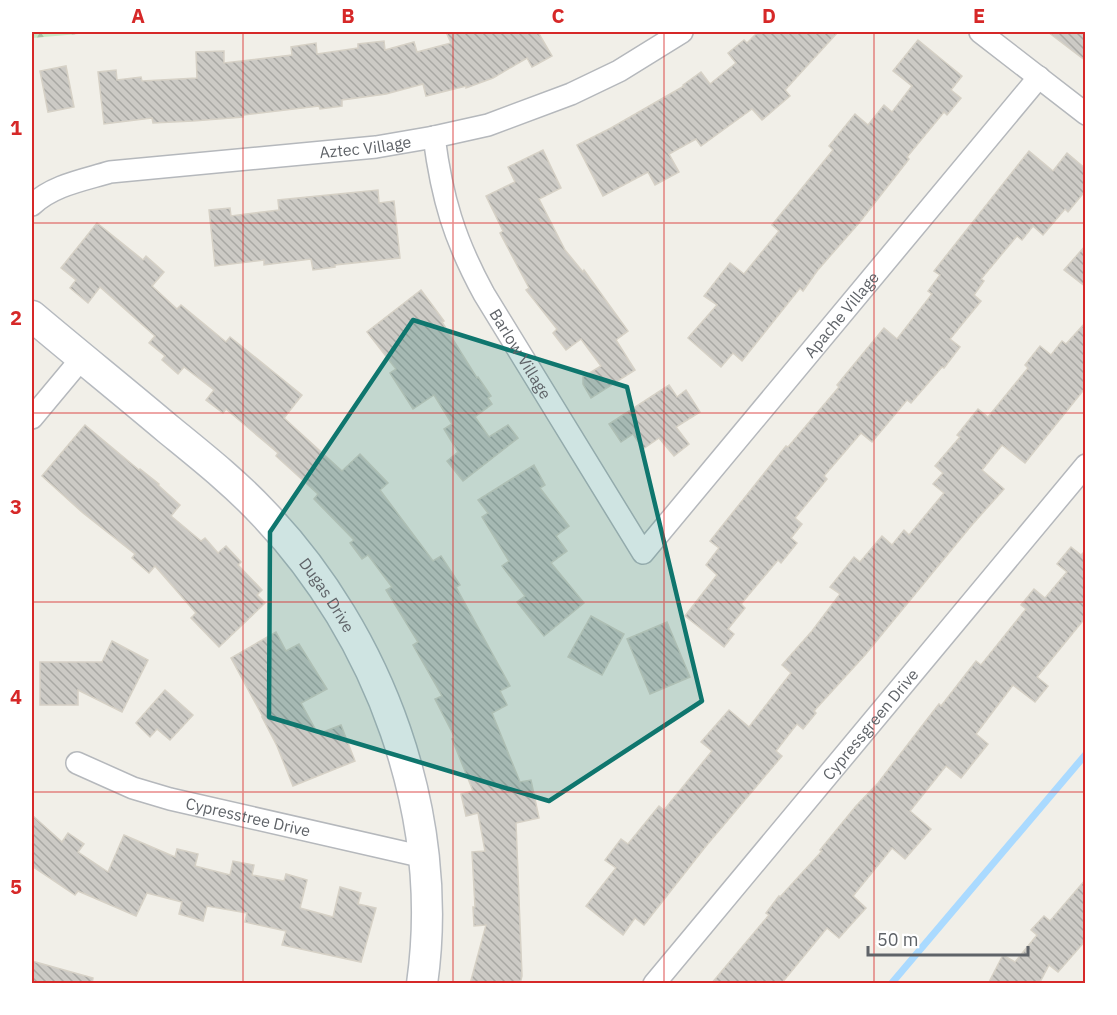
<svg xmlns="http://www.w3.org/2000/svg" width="1117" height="1015" font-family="'IBM Plex Sans',sans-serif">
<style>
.forest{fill:url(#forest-firs)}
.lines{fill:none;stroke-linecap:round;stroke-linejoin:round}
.stream{stroke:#aadaff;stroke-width:7}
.building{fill:url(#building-back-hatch);stroke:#d6d1c6;stroke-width:1.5}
.street-casing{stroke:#b5b8bc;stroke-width:24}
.secondary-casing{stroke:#b6babf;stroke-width:33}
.street{stroke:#fff;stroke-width:21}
.secondary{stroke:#fff;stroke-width:30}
.marked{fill:#0f766e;fill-opacity:0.2;stroke:#0f766e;stroke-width:4.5;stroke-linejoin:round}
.grid{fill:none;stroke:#d62828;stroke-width:1.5;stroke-opacity:0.55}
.labels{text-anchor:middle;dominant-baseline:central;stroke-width:6;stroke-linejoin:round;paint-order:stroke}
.street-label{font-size:16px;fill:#5f6368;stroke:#fff}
.neatline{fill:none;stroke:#d62828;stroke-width:2}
.grid-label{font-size:20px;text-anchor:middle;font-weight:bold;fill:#d62828}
</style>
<defs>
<pattern id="forest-firs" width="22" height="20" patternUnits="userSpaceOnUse" patternTransform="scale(1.5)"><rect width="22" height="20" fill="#c5e8c5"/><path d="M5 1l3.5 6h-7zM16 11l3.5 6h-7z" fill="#a3c0a4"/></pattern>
<pattern id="building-back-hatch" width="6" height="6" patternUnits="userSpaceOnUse" patternTransform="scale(1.5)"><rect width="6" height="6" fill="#cccac5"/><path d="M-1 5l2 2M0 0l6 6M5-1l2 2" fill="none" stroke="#a9a8a4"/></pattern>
</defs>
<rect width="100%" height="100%" fill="#f1efe8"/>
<path class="forest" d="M32 32H102L32 38Z"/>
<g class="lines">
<path class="stream" d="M891 984 1086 754"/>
</g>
<g class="building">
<path d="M446 32H538L552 56 532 67 527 58 493 78 466 88V86L426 96 423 84 386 94 342 100V106L320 109 319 106 243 115V117L193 121 153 123 152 118 104 124 98 72 116 70 117 80 141 77 142 81 197 78 196 52 224 51V63L292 55 291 47 316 43 317 54 358 48V44L384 41 385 50 414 42 417 52 451 43Z"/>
<path d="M758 32H838L785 90 790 96 762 120 752 109 701 146 696 139 669 154 679 172 655 185 648 172 603 196 577 145 611 128 684 86 683 85 701 72 710 84 736 63 728 53 744 40 747 43Z"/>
<path d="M1048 32H1086V61Z"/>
<path d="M918 40 962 76 951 90 961 98 947 115 944 112 907 157 909 159 859 223 817 271 803 291 800 288 742 361 733 353 721 367 688 338 717 305 704 296 730 263 744 274 779 231 772 225 833 150 829 146 855 114 868 125 884 105 892 112 912 86 893 71Z"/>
<path d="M66 66 74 107 48 112 40 71Z"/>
<path d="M543 150 561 188 539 199 565 250 583 272 584 270 628 331 616 340 635 370 591 398 583 384V377L601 366 581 339 566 350 553 333 557 329 526 290 529 288 500 233 503 231 486 196 515 182 508 167Z"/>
<path d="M1029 151 1053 171 1067 153 1086 169V190L1068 212 1065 209 1043 235 1033 226 1022 240 1017 236 981 279 984 281 974 295 981 301 950 339 960 347 944 368 942 367 911 403 907 400 872 442 861 433 824 476 827 479 795 518 802 524 791 538 797 543 781 563 778 560 741 604 745 608 728 629 734 634 724 647 685 616 717 575 706 565 719 548 710 541 786 446 788 447 839 387 837 385 884 328 897 339 932 294 928 291 940 275 934 271Z"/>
<path d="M378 190 379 203 394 201 400 258 335 265V267L313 270 311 259 264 265V260L215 266 209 210 230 208 231 216 279 210 278 200Z"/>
<path d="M97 223 143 260 146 256 164 272 152 286 177 309 181 305 226 342 230 337 302 395 284 418 342 471 360 454 388 483 380 490 433 561 441 556 460 585 456 587 510 686 500 691 507 705 492 713 520 782 531 780 539 818 516 823 522 976 520 984H470L486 925 474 926 473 907H475L472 852 485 851 478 813 466 816 461 794 473 791 452 739 455 738 435 699 442 696 413 645 418 642 386 590 392 587 368 555 362 559 350 543 354 540 314 499 318 494 276 456 278 453 226 409 223 413 206 400 214 390 184 367 178 374 162 360 165 356 149 343 155 336 100 287 88 303 70 288 76 280 61 268Z"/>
<path d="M1086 245V287L1064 270Z"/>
<path d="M421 290 444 321 442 322 477 378 478 377 491 396 488 398 492 404 475 417 489 437 508 425 518 438 463 481 447 461 458 452 444 429 452 424 434 395 413 409 390 373 396 369 367 332Z"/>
<path d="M1086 322V387L1025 463 1002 445 982 470 1004 489 971 526 865 655 814 711 816 713 803 729 797 724 776 751 782 756 706 846 644 925 635 918 623 935 586 906 616 868 605 860 621 839 628 844 659 806 664 810 712 751 701 742 729 710 749 727 791 673 782 665 812 631 840 594 830 587 854 557 860 562 882 536 892 545 904 530 909 535 944 493 933 484 943 473 935 466 960 437 957 435 978 409 988 417 1028 368 1025 365 1040 346 1051 355 1062 341 1066 344Z"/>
<path d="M669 385 677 397 686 390 700 412 676 427 689 444 674 456 659 438 643 449 633 434 621 442 609 424Z"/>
<path d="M85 425 139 470 140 469 159 484 158 485 180 505 171 516 201 541 205 538 218 553 226 546 241 562 238 565 262 590 257 595 265 603 219 647 191 618 196 613 155 566 149 573 132 558 135 554 83 513 42 476Z"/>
<path d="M534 465 545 485 540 488 569 526 556 536 567 551 551 563 584 603 544 636 517 602 525 596 502 566 509 561 482 517 488 513 478 500Z"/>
<path d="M1071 547 1081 555 1086 550V617L1037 677 1048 686 1035 702 1013 685 976 734 988 744 961 778 946 766 910 811 931 829 905 859 892 848 853 896 866 908 839 938 827 928 781 984H711L769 915 766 913 779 896 780 897 822 851 820 850 856 806 878 783 925 722 939 704 941 706 976 661 981 665 1026 609 1021 605 1034 589 1045 598 1067 572 1057 564Z"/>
<path d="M591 616 624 634 602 675 568 657Z"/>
<path d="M667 622 690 677 650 694 627 639Z"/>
<path d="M276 632 286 651 299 644 327 689 301 703 318 734 341 725 355 761 293 786 277 746 262 717H263L231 658Z"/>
<path d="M112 641 148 660 122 712 78 690V705H40V662H102Z"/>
<path d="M165 690 193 715 170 740 157 729 150 737 136 723Z"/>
<path d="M32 815 62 842 68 833 84 844 78 852 108 872 124 835 175 857 177 849 198 854 195 866 230 875 233 861 254 865 252 875 284 881 286 874 307 880 300 908 333 917 340 887 361 893 358 904 376 908 361 962 282 945 286 931 245 922 247 913 207 906 203 921 179 914 182 902 147 893 136 916 78 891 75 895 32 866Z"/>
<path d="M1086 879V940L1058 972 1049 965 1039 984H988L1003 955 1015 962 1037 935 1031 930 1044 916 1050 921Z"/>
<path d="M32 961 93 978 92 984H32Z"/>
</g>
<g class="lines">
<defs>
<g id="street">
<path d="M980 32 1086 114"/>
<path id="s1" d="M434 137C442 198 454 239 484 294L643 553 1039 77"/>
<path id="s2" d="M32 205C53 185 84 180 110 172L376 147 434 137 488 125 571 94 619 71 682 32"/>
<path d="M32 418 82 358"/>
<path id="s3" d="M77 763 133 788 170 799 424 857"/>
<path id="s4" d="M654 984 1086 465"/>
</g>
<g id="secondary">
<path id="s5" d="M32 316C77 354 123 391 168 429 201 456 234 482 263 513 380 635 446 815 422 984"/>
</g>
</defs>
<use href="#street" class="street-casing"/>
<use href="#secondary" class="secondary-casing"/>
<use href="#street" class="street"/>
<use href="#secondary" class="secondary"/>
</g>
<path class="marked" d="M413 320 627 387 702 701 549 801 269 717 270 532Z"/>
<path class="grid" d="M243 32V984M453 32V984M664 32V984M874 32V984M32 223H1086M32 413H1086M32 602H1086M32 792H1086"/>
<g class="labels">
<g class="street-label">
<text stroke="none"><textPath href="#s2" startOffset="342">Aztec Village</textPath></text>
<text stroke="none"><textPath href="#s1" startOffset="780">Apache Village</textPath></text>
<text stroke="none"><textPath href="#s1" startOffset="236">Barlow Village</textPath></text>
<text stroke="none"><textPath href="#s5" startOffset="408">Dugas Drive</textPath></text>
<text stroke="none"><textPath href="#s4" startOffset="338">Cypressgreen Drive</textPath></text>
<text stroke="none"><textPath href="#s3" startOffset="180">Cypresstree Drive</textPath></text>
</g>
</g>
<rect width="1117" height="1015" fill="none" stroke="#ffffff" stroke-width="66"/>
<path d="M868 946v9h160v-9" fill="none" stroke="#5f6368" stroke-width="3"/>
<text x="877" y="946" font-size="18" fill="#5f6368" stroke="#ffffff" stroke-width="4.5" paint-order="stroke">50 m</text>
<rect x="33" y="33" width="1051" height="949" class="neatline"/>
<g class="grid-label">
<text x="138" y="23">A</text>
<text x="348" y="23">B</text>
<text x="558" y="23">C</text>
<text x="769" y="23">D</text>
<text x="979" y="23">E</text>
<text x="16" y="135">1</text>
<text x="16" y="325">2</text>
<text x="16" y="514">3</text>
<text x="16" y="704">4</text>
<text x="16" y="894">5</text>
</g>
</svg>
